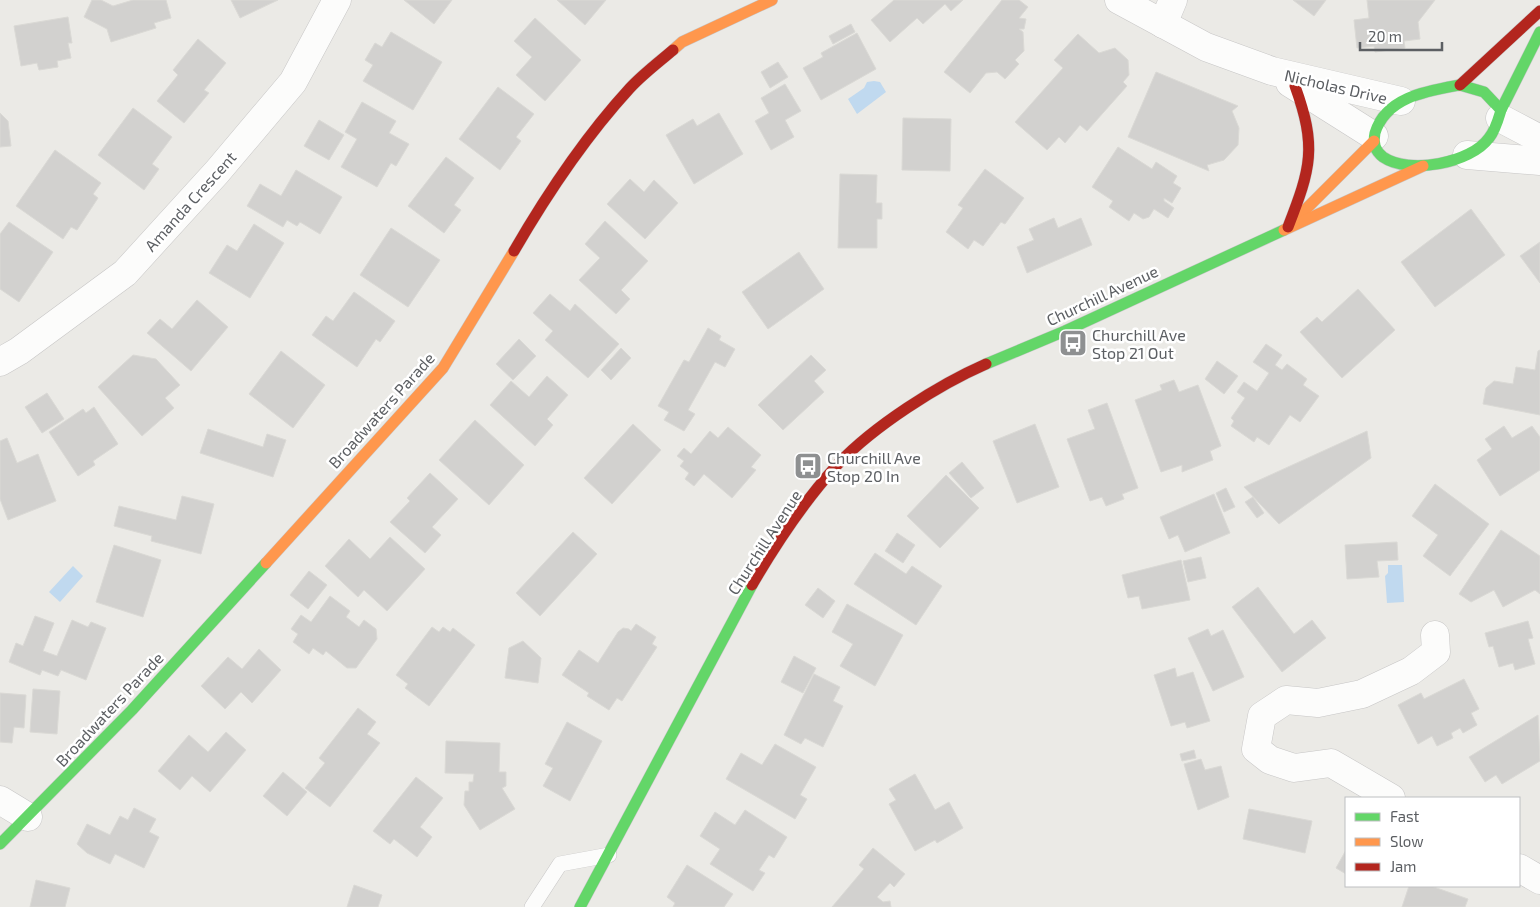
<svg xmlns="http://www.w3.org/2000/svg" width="1540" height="907" font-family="'Exo 2',sans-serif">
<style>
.water{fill:#c0d9ef}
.building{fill:#d2d1cf;stroke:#dad9d5}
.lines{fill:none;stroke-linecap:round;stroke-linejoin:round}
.lane-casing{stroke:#c7c6c6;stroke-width:16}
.street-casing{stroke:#c7c6c6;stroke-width:29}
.fast-casing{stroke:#c6c6c7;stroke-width:12}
.slow-casing{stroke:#c6c6c7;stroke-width:12}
.jam-casing{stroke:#c6c6c7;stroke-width:12}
.lane{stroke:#fcfcfb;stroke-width:15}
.street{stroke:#fcfcfb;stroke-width:28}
.fast{stroke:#63d668;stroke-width:11}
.slow{stroke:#ff974d;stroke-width:11}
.jam{stroke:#b3261e;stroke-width:11}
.labels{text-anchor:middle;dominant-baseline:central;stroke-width:5;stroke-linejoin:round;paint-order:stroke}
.street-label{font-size:16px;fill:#5c5f63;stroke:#fff}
.poi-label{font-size:16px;fill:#5c5f63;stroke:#fff;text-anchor:start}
</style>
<rect width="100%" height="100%" fill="#ebeae6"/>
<g class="water">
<path d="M874 81 880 82 886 92 857 114 848 99 864 88 867 82Z"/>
<path d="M1388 565H1402L1404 602 1387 603 1385 576 1388 573Z"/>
<path d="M73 566 83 576 60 602 49 592Z"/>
</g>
<g class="building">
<path d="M92 0H101L113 6 133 0H166L171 18 154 23 156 28 111 42 107 29 84 17Z"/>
<path d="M231 0H278L240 18Z"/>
<path d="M404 0H452L434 24Z"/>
<path d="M557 0H606L585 25Z"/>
<path d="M894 0H963L951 11 945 4 923 24 917 18 890 42 871 20Z"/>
<path d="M1002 0H1019L1028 7 1019 18 1026 19 1024 29H1019L1023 32 1024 51 1015 60 1019 64 1005 79 997 72 986 73 970 93 944 72Z"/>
<path d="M1293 0H1326L1314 16Z"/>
<path d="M1367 0H1435L1418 22 1420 39 1404 41 1405 48 1375 52 1374 46 1357 48 1354 20 1369 18Z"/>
<path d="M68 17 72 43H68L71 58 57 61 58 67 39 70 37 63 21 66 14 26Z"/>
<path d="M535 18 581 60 545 101 516 75 532 57 514 41Z"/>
<path d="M851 24 855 32 833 44 829 36Z"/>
<path d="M391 32 442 62 413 110 363 81 373 65 365 60 375 43 382 47Z"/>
<path d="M857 33 876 69 821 100 803 68 823 57 821 53Z"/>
<path d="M1078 34 1099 53 1115 48 1128 60 1129 75 1123 82 1127 86 1087 131 1080 125 1065 143 1059 137 1047 150 1015 122 1063 68 1054 60Z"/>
<path d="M198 39 226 63 204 90 209 93 184 123 157 101 178 75 173 70Z"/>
<path d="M778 62 788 77 770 88 761 72Z"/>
<path d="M1156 72 1238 106 1232 111 1239 128 1238 145 1224 160 1207 165 1209 171 1128 137Z"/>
<path d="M785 84 801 111 785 120 794 137 771 150 755 121 769 113 761 98Z"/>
<path d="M498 87 534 114 516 137 521 141 500 170 459 139Z"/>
<path d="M362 102 396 121 389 133 409 144 396 166 391 163 377 187 341 167 357 139 345 132Z"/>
<path d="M133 108 172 137 152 164 159 169 144 190 98 155Z"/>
<path d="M0 113 8 121 11 146 0 147Z"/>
<path d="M719 113 743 154 694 184 666 135 693 119 697 126Z"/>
<path d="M903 118 951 119 950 171 902 170Z"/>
<path d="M319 120 344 135 329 160 304 146Z"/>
<path d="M1118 147 1152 169 1156 162 1177 176 1173 183 1181 188 1172 203 1164 198V201L1174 208 1168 218 1154 209 1149 217 1143 219 1134 213 1129 221 1109 207 1113 201 1092 187Z"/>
<path d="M55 150 101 183 93 194 98 198 77 230 71 227 63 239 16 206Z"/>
<path d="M446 157 474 178 454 205 461 210 444 233 408 206Z"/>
<path d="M985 169 1024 198 1005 224 1001 222 983 246 974 240 968 249 946 232 963 208 958 205Z"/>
<path d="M296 170 342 197 320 234 300 222 297 226 287 220 283 227 247 206 260 184 281 196Z"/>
<path d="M840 174 877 175 876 203H882V219H877V248H838Z"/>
<path d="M630 179 644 192 654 180 678 203 645 239 607 204Z"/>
<path d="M1471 209 1505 255 1435 307 1401 262Z"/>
<path d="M1054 218 1058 228 1081 218 1092 245 1027 273 1017 247 1034 240 1029 229Z"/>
<path d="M605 221 648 261 621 290 630 299 616 314 579 280 600 258 585 244Z"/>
<path d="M9 222 53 252 19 302 0 289V234Z"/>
<path d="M254 224 284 243 250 298 209 273 227 245 237 251Z"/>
<path d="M391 228 440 260 408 307 360 275Z"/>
<path d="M1540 242V283L1520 256Z"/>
<path d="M799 252 824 289 768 329 742 292Z"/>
<path d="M1358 289 1395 330 1342 378 1300 332 1317 317 1322 322Z"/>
<path d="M354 292 395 321 380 342 376 339 357 367 312 335 326 316 333 321Z"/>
<path d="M550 294 570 311 575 304 619 344 588 378 545 340 553 331 533 313Z"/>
<path d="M197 300 228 327 191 371 147 333 160 319 172 329Z"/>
<path d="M708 328 721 336 719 340 735 349 725 367 715 362 688 410 695 414 684 431 664 420 669 412 658 406 684 360 689 362Z"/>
<path d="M519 339 536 356 513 380 496 364Z"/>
<path d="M1266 344 1282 355 1275 365 1282 370 1287 364 1307 379 1303 385 1319 396 1300 422 1290 415 1269 445 1257 437 1254 442 1231 426 1234 421 1231 418 1245 398 1237 392 1244 382 1257 391 1269 373 1253 362Z"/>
<path d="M621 348 631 358 611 380 601 370Z"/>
<path d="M1540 350V415L1483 404 1486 388 1494 381 1513 384 1516 367 1535 370 1538 351Z"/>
<path d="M281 351 325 385 293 428 249 394Z"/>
<path d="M133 355 156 359 180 385 165 398 174 408 142 436 98 387Z"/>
<path d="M811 355 826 370 814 381 824 392 783 430 758 405Z"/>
<path d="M1217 361 1238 376 1224 394 1205 379Z"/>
<path d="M547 376 568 395 547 419 553 425 535 446 490 405 511 381 529 397Z"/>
<path d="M1174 380 1179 392 1198 385 1221 446 1210 451 1213 460 1182 472V465L1161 472 1135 400 1162 390 1160 385Z"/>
<path d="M47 393 64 419 42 433 25 407Z"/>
<path d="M1107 403 1138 488 1122 494 1124 499 1106 506 1102 497 1090 501 1067 439 1095 429 1088 410Z"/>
<path d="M94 407 118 444 93 461 95 465 78 476 49 432 83 409 86 413Z"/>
<path d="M475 420 524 465 489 505 439 460Z"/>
<path d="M633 424 661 450 612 504 584 478Z"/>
<path d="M1035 424 1059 487 1017 503 993 441Z"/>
<path d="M1504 426 1512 438 1532 426 1540 437V470L1500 496 1477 460 1492 449 1485 439Z"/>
<path d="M728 427 761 455 751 467 756 470 732 498 704 474 694 486 685 479 689 473 680 466 684 461 677 456 684 448 691 454 710 431 718 438Z"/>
<path d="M208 429 263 447 267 434 286 440 273 477 200 453Z"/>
<path d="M1367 431 1371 458 1279 524 1244 487Z"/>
<path d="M7 438 17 463 38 454 56 501 8 520 0 499V441Z"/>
<path d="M962 462 984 488 971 498 949 473Z"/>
<path d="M430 473 458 499 432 527 441 535 425 553 390 522 410 501 407 498Z"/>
<path d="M946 475 979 508 940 548 907 516Z"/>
<path d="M1435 484 1489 524 1450 576 1423 556 1438 535 1412 516Z"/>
<path d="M1226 488 1235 507 1224 512 1216 493Z"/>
<path d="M1214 494 1230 533 1185 552 1178 535 1169 539 1160 517Z"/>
<path d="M182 496 214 504 201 554 151 541 152 536 114 526 119 506 176 520Z"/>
<path d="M1253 497 1264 513 1257 518 1245 502Z"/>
<path d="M1501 530 1540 556V594L1535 590 1503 607 1494 590 1471 602 1459 594Z"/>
<path d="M573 532 597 554 540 616 516 593Z"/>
<path d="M897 533 915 545 903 563 885 551Z"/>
<path d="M390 537 425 569 387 611 364 590 358 597 325 566 349 539 370 559Z"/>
<path d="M1397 542 1398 560 1377 561 1379 577 1347 579 1345 545Z"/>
<path d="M114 545 161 560 143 617 96 602Z"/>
<path d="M875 553 906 574 912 566 942 586 916 625 854 584Z"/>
<path d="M1201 557 1206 578 1188 582 1183 561Z"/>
<path d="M1181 560 1190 600 1142 609 1139 596 1128 598 1122 575Z"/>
<path d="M309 571 327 585 308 609 290 595Z"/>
<path d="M1258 587 1294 634 1312 620 1326 638 1282 672 1232 607Z"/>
<path d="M818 588 835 601 823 618 805 605Z"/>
<path d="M330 596 350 611 346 617 359 627 364 620 376 629 377 639 356 668H347L326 651 323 655 313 648 309 654 293 642 298 634 291 629 301 615 311 622Z"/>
<path d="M847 604 903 635 875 686 840 666 853 644 832 632Z"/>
<path d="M35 616 54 623 43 651 57 656 72 620 88 627 91 622 106 628 86 680 61 670 58 676 42 670 40 675 9 662 16 643 23 646Z"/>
<path d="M1528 621 1533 638 1528 639 1535 664 1515 670 1513 663 1499 667 1493 646 1489 647 1485 633Z"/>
<path d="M636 624 656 637 652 644 657 647 622 701 617 698 609 710 587 696 589 693 562 675 579 650 598 663 618 632 623 628 629 629 631 631Z"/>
<path d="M432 627 439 632 443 627 450 632 453 628 475 645 429 706 405 688 408 684 396 675Z"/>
<path d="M1208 629 1211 636 1223 630 1244 677 1213 691 1188 638Z"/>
<path d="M523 641 541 658 538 683 505 678 509 648Z"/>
<path d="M259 649 281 670 252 703 241 692 225 709 201 686 228 657 242 669Z"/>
<path d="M794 656 816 668 803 693 781 682Z"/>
<path d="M1175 668 1177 677 1193 672 1210 721 1187 728 1185 722 1171 726 1154 675Z"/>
<path d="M814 674 840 687 833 701 843 706 823 747 805 738 801 744 784 735Z"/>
<path d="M1464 679 1479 709 1471 713 1477 725 1463 733 1460 728 1451 733 1453 738 1437 746 1432 736 1418 744 1398 705 1421 693 1424 699Z"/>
<path d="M33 689 60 691 57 734 30 732Z"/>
<path d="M0 693 26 695 24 728 14 727 12 743 0 742Z"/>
<path d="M358 708 376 722 367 734 380 743 330 807 305 788 325 763 319 758Z"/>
<path d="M1538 715 1540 761 1502 784 1496 775 1485 782 1469 757Z"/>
<path d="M567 722 602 741 570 801 543 786 553 768 545 764Z"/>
<path d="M226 732 246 750 210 792 192 776 180 790 158 771 189 735 208 752Z"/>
<path d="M446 741 500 743 499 772H506V786L502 788 515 809 480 830 464 805 465 791H469V782H473L474 774 445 773Z"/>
<path d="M775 744 816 767 800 795 807 799 795 819 726 779 741 753 762 765Z"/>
<path d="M1194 750 1196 758 1182 761 1180 754Z"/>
<path d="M1201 759 1205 770 1221 766 1229 797 1198 810 1184 764Z"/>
<path d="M283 772 307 792 287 816 263 796Z"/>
<path d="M915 774 935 810 949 802 963 828 937 843 935 840 915 851 889 804 896 800 889 789Z"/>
<path d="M416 777 443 798 420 827 432 837 417 857 394 839 390 844 373 831Z"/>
<path d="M134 808 156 819 149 832 159 837 144 868 115 854 110 864 87 853 77 844 87 824 110 835 120 816 128 820Z"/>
<path d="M1249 809 1312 821 1305 853 1243 839Z"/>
<path d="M745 810 787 837 774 858 769 855 759 870 765 873 753 891 710 864 720 849 700 836 715 812 735 825Z"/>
<path d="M873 848 905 874 894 887 890 883 877 897 883 902 890 901 891 907H832L864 869 859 865Z"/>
<path d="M1346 850V874L1336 868Z"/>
<path d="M687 865 733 894 724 907H673L675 903 667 897Z"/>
<path d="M36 880 70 888 65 907H30Z"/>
<path d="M354 885 382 895 378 907H347Z"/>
<path d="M1409 886H1431L1468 899 1465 907H1402Z"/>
</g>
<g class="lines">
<defs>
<path id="lane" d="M532 907 560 864 609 855"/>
<g id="street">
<path d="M1119 0 1206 47 1272 71 1401 101"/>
<path d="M1163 24 1173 0"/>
<path d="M1290 83 1374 136"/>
<path d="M1500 118 1540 139"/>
<path d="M1467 155 1540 161"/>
<path d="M0 362 19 351 125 273 217 172 293 82 337 0"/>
<path d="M1391 798 1331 763 1294 768 1270 760 1256 749 1262 716 1286 700 1318 703 1362 694 1411 671 1436 652 1435 635"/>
<path d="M0 800 28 817"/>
<path d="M1519 868 1540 880"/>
</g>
<g id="fast">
<path d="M1460 85 1484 92 1501 110C1498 120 1496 129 1489 138 1471 163 1409 175 1383 157 1375 151 1373 142 1375 133 1386 97 1427 91 1460 85Z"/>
<path d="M1501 110 1540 32"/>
<path d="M986 364 1065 331 1284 230"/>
<path d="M0 844 132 710 266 563"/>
<path d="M580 907 752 585"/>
</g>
<g id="slow">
<path d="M673 50 682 42 772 0"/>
<path d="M1300 215 1374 141"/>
<path d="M1284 230 1423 166"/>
<path d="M266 563 443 368 514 251"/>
</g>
<g id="jam">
<path d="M1460 85 1540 11"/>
<path d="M1288 227C1311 168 1317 147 1295 86"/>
<path d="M514 251C547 194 585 137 630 88 643 74 659 62 673 50"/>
<path d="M752 585C777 542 805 500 838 464 874 426 938 385 986 364"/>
</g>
</defs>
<use href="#lane" class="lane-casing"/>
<use href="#street" class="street-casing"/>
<use href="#fast" class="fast-casing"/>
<use href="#slow" class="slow-casing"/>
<use href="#jam" class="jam-casing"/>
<use href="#lane" class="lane"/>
<use href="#street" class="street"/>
<use href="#fast" class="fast"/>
<use href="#slow" class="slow"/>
<use href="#jam" class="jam"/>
</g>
<defs>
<symbol id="bus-square" viewBox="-11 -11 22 22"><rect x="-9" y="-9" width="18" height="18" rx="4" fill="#8e9091" stroke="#fff"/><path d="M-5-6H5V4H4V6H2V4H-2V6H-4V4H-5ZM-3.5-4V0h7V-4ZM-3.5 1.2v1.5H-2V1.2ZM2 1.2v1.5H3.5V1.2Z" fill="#fff"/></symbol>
</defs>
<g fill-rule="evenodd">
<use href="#bus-square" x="1057" y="327" width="32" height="32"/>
<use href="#bus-square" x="792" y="450" width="32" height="32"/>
</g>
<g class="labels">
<g class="street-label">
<text transform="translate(1336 86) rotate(13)">Nicholas Drive</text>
<text transform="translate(190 201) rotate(-48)">Amanda Crescent</text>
<text transform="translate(1102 295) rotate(-25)">Churchill Avenue</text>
<text transform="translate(381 410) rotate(-48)">Broadwaters Parade</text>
<text transform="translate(764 542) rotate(-57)">Churchill Avenue</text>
<text transform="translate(109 709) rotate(-47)">Broadwaters Parade</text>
</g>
<g class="poi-label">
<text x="1092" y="334">Churchill Ave<tspan x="1092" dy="18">Stop 21 Out</tspan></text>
<text x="827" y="457">Churchill Ave<tspan x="827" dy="18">Stop 20 In</tspan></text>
</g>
</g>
<rect x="1345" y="797" width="175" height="90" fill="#ffffff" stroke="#bebfc1"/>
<rect x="1355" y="813" width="25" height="8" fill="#63d668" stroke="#bebfc1"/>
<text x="1390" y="822" font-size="15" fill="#5c5f63">Fast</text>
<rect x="1355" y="838" width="25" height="8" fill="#ff974d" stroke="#bebfc1"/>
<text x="1390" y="847" font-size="15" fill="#5c5f63">Slow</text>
<rect x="1355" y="863" width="25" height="8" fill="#b3261e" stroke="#bebfc1"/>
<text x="1390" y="872" font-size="15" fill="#5c5f63">Jam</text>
<path d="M1360 42v8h82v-8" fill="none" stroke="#5c5f63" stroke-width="2.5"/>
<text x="1368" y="42" font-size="15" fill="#5c5f63" stroke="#ffffff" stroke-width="4" paint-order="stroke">20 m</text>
</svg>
